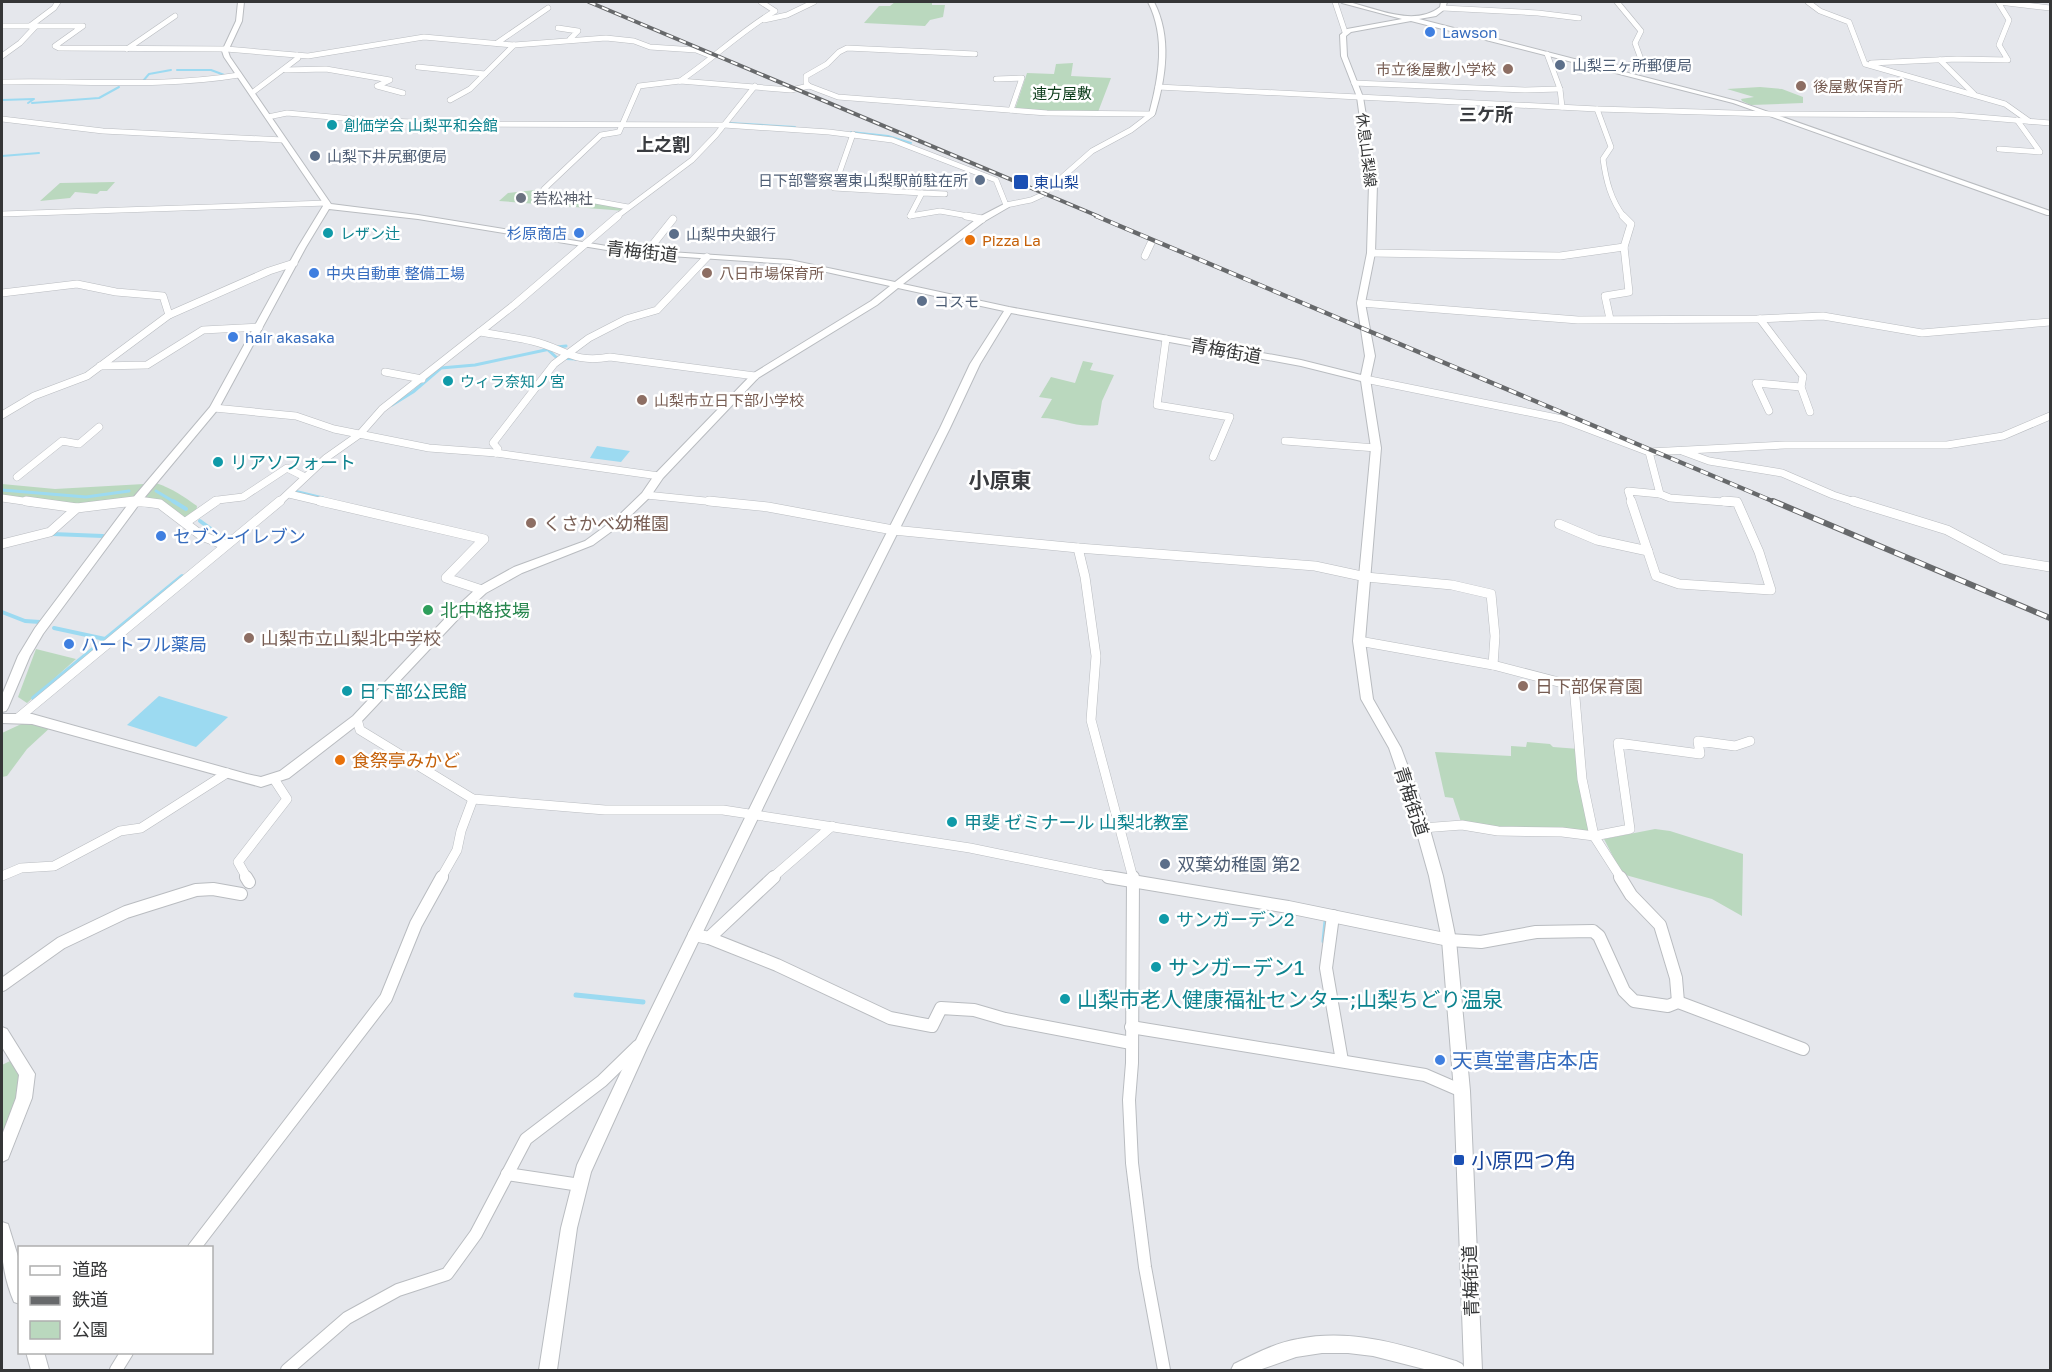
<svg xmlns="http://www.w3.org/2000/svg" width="2052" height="1372" font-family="'Golos Text','Noto Sans JP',sans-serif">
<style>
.green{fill:#bad8be}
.water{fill:#9cdaf1}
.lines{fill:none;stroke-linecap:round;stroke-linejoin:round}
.stream-far3{stroke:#9cdaf1;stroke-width:2}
.stream-far2{stroke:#9cdaf1;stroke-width:3}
.stream-far1{stroke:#9cdaf1;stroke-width:4}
.stream{stroke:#9cdaf1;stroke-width:5}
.street-far3-casing{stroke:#b9bcc0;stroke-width:6}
.street-far2-casing{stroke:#b9bcc0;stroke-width:8}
.street-far1-casing{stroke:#b9bcc0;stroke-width:10}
.street-casing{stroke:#b9bcc0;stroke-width:14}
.secondary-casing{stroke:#b9bcc0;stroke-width:2}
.street-far3{stroke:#fff;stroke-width:5}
.street-far2{stroke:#fff;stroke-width:7}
.street-far1{stroke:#fff;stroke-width:9}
.street{stroke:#fff;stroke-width:12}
.secondary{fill:#fff;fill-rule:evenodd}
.rail-far2-casing{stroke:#67696b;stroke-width:4}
.rail-far1-casing{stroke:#67696b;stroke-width:4.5}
.rail-casing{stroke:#67696b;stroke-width:6}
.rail-far2{stroke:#fff;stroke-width:2;stroke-dasharray:7;stroke-linecap:butt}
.rail-far1{stroke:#fff;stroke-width:3;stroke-dasharray:8;stroke-linecap:butt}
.rail{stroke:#fff;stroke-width:4;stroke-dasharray:11;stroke-linecap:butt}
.shop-dot{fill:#3f7fe0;stroke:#fff;stroke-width:2}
.service-dot{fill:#5c6f8a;stroke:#fff;stroke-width:2}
.education-dot{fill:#8d6e63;stroke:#fff;stroke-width:2}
.culture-dot{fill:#0f9aa8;stroke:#fff;stroke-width:2}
.transit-dot{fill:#1a4fb4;stroke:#fff;stroke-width:2}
.worship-dot{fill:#6b7280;stroke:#fff;stroke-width:2}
.food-dot{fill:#e8710a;stroke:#fff;stroke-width:2}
.leisure-dot{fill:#2e9e5b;stroke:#fff;stroke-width:2}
.labels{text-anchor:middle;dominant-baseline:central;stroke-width:5;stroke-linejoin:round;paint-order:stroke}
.far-shop-label{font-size:15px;fill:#366cbe;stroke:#fff;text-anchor:start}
.far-service-label{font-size:15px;fill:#4e5e75;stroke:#fff;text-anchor:start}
.far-education-label{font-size:15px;fill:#785e54;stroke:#fff;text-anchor:start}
.far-park-label{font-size:15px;fill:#093a17;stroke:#fff}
.far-culture-label{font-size:15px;fill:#0d838f;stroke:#fff;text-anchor:start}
.far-street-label{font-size:15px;fill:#353637;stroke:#fff}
.far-transit-label{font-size:15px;fill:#164399;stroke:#fff;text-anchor:start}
.far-worship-label{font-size:15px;fill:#5b616d;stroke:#fff;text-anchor:start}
.far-food-label{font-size:15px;fill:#c56008;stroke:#fff;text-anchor:start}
.far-quarter-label{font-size:18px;font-weight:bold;fill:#3a3c40;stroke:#fff}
.street-label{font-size:18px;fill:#353637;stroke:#fff}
.culture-label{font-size:18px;fill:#0d838f;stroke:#fff;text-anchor:start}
.education-label{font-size:18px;fill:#785e54;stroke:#fff;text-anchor:start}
.shop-label{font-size:18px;fill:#366cbe;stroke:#fff;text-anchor:start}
.leisure-label{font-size:18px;fill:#27864d;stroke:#fff;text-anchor:start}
.food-label{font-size:18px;fill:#c56008;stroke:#fff;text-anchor:start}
.service-label{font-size:18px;fill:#4e5e75;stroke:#fff;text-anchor:start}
.quarter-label{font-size:21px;font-weight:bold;fill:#3a3c40;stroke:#fff}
.near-culture-label{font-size:21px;fill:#0d838f;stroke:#fff;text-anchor:start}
.near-shop-label{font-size:21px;fill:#366cbe;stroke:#fff;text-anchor:start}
.near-transit-label{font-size:21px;fill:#164399;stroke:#fff;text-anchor:start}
</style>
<rect width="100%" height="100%" fill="#e5e7ec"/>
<g class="green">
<path d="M895 2H932V5H945L943 17 930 20 925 26 864 23 879 6H890Z"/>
<path d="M1073 63 1071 76 1111 78 1098 112H1047L1015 109 1027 73 1054 74 1056 64Z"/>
<path d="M1760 87 1782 89 1803 97V103L1751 105 1742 101 1741 99 1754 97 1727 89Z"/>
<path d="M115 182 107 191H100L97 194 75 192 70 198 40 201 60 183Z"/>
<path d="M544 189 628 207 625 211 499 201 508 193Z"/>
<path d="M1083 361 1093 363 1090 370 1114 375 1102 401 1098 425C1074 428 1062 418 1041 418L1052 399 1039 397 1051 377 1075 383Z"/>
<path d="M156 483C173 489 183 496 197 506L196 513 186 522 144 498Z"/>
<path d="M2 484 55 489 144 484 130 502 77 508 2 498Z"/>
<path d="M36 649 76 659 27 703 18 697Z"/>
<path d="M32 719 53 725 27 749 7 776 2 777V733Z"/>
<path d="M1527 742 1550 744 1553 747 1579 749 1596 831 1562 832 1462 825 1453 798 1445 797 1435 752 1511 756V746L1526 747Z"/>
<path d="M1655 829 1670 831 1743 854 1742 916 1712 899 1622 874 1604 839Z"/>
<path d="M18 1057 27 1074 8 1134 2 1135V1065Z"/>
</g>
<g class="water">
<path d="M597 446 630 451 621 462 590 458Z"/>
<path d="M159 696 228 717 196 747 127 725Z"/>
</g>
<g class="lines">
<g class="stream-far3">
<path d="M177 70H211L227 76"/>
<path d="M143 81 149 74 171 70"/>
<path d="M2 100 34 99 28 103"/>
<path d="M32 103 99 98 119 87"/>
<path d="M730 123 795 127"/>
<path d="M851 132 888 136 911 143"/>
<path d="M2 156 39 153"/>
<path d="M770 175 790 178 843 173 840 185"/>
</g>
<g class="stream-far2">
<path d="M557 347 566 346"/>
<path d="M547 349 557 358 576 359"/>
<path d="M392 405 413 392 441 368 475 365 550 349"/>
<path d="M2 490 86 497 129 491"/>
<path d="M156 491 176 503"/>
<path d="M294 491 323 498"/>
</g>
<g class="stream-far1">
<path d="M173 501 186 509"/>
<path d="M200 521 226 540 228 539"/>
<path d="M52 534 103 536"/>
<path d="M2 612 25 621 40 622"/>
<path d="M54 628 105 639"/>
<path d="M33 698 182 576"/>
</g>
<g class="stream">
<path d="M1324 941 1326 921"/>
<path d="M576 995 643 1002"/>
</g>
<defs>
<g id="street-far3">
<path d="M1335 2 1345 32"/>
<path d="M1808 2 1820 11 1849 22 1865 64 2005 104 2029 121"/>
<path d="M1999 2 2050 8"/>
<path d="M1443 8 1538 13 1579 18"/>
<path d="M764 20 787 15 814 2"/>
<path d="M2 26H83L55 46 59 48 226 49 308 56 424 37 514 45 606 38 634 41 650 47 696 50 711 56"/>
<path d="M30 26 54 8 58 2"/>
<path d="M558 28 578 31 570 39"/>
<path d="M497 43 548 8"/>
<path d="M127 49 175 16"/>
<path d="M1547 54 1560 89 1562 107"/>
<path d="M2 56 20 43 35 27"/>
<path d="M1940 60 1974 94"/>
<path d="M1871 63 1957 59 2008 60 1999 45 2009 20 1998 2"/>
<path d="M418 67 485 74"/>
<path d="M1610 69 1642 62 1635 43 1641 31 1617 2"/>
<path d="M285 70 326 69 390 80 377 86 403 93"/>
<path d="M996 79 1022 78 1011 110"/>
<path d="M680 81C713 59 741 31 775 11L761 2"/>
<path d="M2 82C81 80 160 88 239 75"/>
<path d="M1354 83 1525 90 1560 89"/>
<path d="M809 86 806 83V76L827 64 839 52 847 48 975 54"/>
<path d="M1158 87 1597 109 1770 114 1954 115 2050 123"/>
<path d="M252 93 298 58 297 55"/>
<path d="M450 100 470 89 514 45"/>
<path d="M1597 109 1611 147 1603 159C1606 181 1611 200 1624 217"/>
<path d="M268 117 287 113 365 120 458 124 724 125 829 132 892 140 996 180 1006 205 1031 200 1042 195 1092 151 1131 130 1152 114"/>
<path d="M2 119 103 131 283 140"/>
<path d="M853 134 834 188 922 193"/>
<path d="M1999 149 2040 152 2017 120"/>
<path d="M628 207 551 193 544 189 601 135 619 132 639 86 680 81 791 90 809 86 838 97 1047 113 1152 114"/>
<path d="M2 214 327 203"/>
<path d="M910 216 940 211 974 217"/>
<path d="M910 216 922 193 945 194"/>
<path d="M616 217 692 160 716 135 755 86"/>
</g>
<g id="street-far2">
<path d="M966 216 982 219"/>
<path d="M646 253 673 219"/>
<path d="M1371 253 1560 256 1624 247"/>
<path d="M1145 256 1151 243"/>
<path d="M2 293 77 284 116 292 163 296 169 315"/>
<path d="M1361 303 1578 320 1757 319 1823 316 1922 333 2050 322"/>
<path d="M1610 319 1605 296 1629 292 1624 247 1631 224 1623 216"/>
<path d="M1760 319 1803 376 1801 387 1810 412"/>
<path d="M480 332C497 335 515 337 532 341 564 348 572 364 610 357L755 376"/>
<path d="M1166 339 1157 405 1230 417 1213 457"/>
<path d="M100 366 147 365 203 330 259 327"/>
<path d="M385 372 422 379"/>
<path d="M1365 379 1562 419 1649 452 1785 445H1947L2003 436 2050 416"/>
<path d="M214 408 296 416 334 429 429 448 496 453 659 476"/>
<path d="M1769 411 1756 383 1801 387"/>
<path d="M2 415 34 396 87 376 169 315 269 271 294 263"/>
<path d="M1285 441 1376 448"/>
<path d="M1682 451 1709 461 1782 473 1833 495 1858 503"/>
<path d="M1649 452 1660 494"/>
<path d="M496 453 498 449 493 443 554 364 589 338 626 319 657 310 707 257"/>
<path d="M17 477 62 441 79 444 99 427"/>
<path d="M289 494 327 503"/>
<path d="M646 495 725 503"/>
<path d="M2 498 37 503"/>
<path d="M121 503H150"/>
<path d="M214 503 218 500 243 497 287 468 305 477"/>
<path d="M278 503 326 458 360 434 382 409 514 305 618 216"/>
<path d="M1632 503 1628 491 1660 494 1670 498 1737 503"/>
</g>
<g id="street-far1">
<path d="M26 501 77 508"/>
<path d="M138 501 160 504 202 536 225 545"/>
<path d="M320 501 484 539 446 578 482 590"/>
<path d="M709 501 768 507 893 530 1078 548 1315 566 1366 577 1452 585 1491 594 1495 636 1493 665"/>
<path d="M1631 501 1656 576 1679 584 1771 590 1759 552 1737 502 1724 501"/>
<path d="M1853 501 1947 530 2002 559 2050 567"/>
<path d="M186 522 216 501"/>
<path d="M1559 524 1597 540 1648 551"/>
<path d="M2 544 50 532 77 508 134 501"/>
<path d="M1078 548 1085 577 1096 656 1091 720 1133 878"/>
<path d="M1359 641 1493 665 1574 686 1582 779 1594 836 1621 878"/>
<path d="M18 718 280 501"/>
<path d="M357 719 360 730 473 799 605 810H723L970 848 1117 878"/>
<path d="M1422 828 1462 825 1498 831 1562 832 1594 836 1630 829 1618 743 1700 754 1698 741 1735 746 1750 741"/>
<path d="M2 876 21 868 54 866 120 831 141 828 227 773"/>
<path d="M247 878 238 862 287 799 274 779"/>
<path d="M441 878 457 850 461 831 473 799"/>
<path d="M772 878 832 826"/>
</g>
<g id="street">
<path d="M246 877 249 882"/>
<path d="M1108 877 1288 907 1449 940 1481 942 1536 932 1593 931 1599 936 1624 991 1634 1001 1668 1006 1678 1002 1803 1049"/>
<path d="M1133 877 1132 1063 1129 1100 1132 1163 1145 1267 1164 1370"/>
<path d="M1620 877 1631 895 1660 925 1676 978 1678 1002"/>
<path d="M1333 916 1326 968 1342 1061"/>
<path d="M694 935 709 938 777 965 890 1018 932 1026 941 1008 974 1010 1005 1019 1131 1043"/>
<path d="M709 938 774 877"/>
<path d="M2 985 61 943 126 912 196 890 213 889 241 894"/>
<path d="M1131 1027 1425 1075 1462 1091"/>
<path d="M507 1174 580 1185"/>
<path d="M194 1248 386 998 416 924 442 877"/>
<path d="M116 1370 127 1352"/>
<path d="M287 1370 347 1318 398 1290 447 1274 476 1234 526 1139 602 1081 638 1046"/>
</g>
<g id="secondary">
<path d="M238 2H244L242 21 228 51 230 57 331 204 418 215 625 249 790 260 895 282 979 217 1006 203H1009V207L985 221 903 284 1009 307 1301 360 1361 375 1365 356 1357 303 1367 253 1369 184 1357 97 1341 56 1340 35 1347 29 1402 19 1342 3 1341 2H1349C1377 9 1415 27 1440 7L1441 2H1447L1445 9 1436 16 1419 19 1737 101 2050 211V215H2047L1733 103 1411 21 1351 32 1346 36 1347 56 1363 97 1377 184 1375 253 1365 303 1375 356 1370 379 1381 448 1365 641 1373 699 1401 748 1425 812 1443 876 1456 940 1470 1091 1482 1370H1428L1373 1356 1348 1353H1322L1296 1357 1259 1370H1231L1234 1364C1254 1354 1275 1343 1298 1339 1352 1328 1404 1345 1456 1361L1462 1364 1464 1367 1454 1091 1442 940 1429 876 1411 812 1389 748 1361 699 1353 641 1371 448 1361 381 1301 366 1011 313 980 364 950 428 843 642 647 1048 591 1172 577 1228 557 1370H539L561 1228 577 1165 637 1038 831 642 940 428 970 364 1004 311 898 288 877 305 758 378 663 478 650 497 623 523 593 545 522 573 486 593 461 616 361 722 289 778 261 787 32 724 2 723V714H32L247 774 261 777 280 771 353 716 453 610 478 587 514 567 585 541 615 519 642 493 655 474 752 374 871 301 890 286 790 264 625 253 418 219 329 209 306 247 219 408 140 503 43 634 30 656 8 708 6 711 2 712V695L18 656 35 628 132 499 210 407 298 247 323 206V203L224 57 222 51 236 21Z"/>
<path d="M1148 2H1154C1172 37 1166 77 1155 114L1152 116 1149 114C1159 77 1166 37 1148 2Z"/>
<path d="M2 1027 7 1029 35 1074 32 1098 8 1159 2 1162V1135L16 1098 19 1075 2 1047Z"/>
<path d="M2 1222 8 1224 20 1263V1304L14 1302C3 1277 0 1248 2 1222Z"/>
<path d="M26 1352H44L49 1370H31Z"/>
</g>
</defs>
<use href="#street-far3" class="street-far3-casing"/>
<use href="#street-far2" class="street-far2-casing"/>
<use href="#street-far1" class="street-far1-casing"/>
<use href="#street" class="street-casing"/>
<use href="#secondary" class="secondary-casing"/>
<use href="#street-far3" class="street-far3"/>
<use href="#street-far2" class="street-far2"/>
<use href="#street-far1" class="street-far1"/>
<use href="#street" class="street"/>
<use href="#secondary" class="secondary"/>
<defs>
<path id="rail-far2" d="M589 2 1100 217"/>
<path id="rail-far1" d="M1096 216 1777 503"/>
<path id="rail" d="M1773 501 2050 618"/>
</defs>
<use href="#rail-far2" class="rail-far2-casing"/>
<use href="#rail-far1" class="rail-far1-casing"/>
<use href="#rail" class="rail-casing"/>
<use href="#rail-far2" class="rail-far2"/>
<use href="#rail-far1" class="rail-far1"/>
<use href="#rail" class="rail"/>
</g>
<g class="shop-dot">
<circle cx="1430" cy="32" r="6"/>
<circle cx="579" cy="233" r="6"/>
<circle cx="314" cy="273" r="6"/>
<circle cx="233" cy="337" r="6"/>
<circle cx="161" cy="536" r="6"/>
<circle cx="69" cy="644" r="6"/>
<circle cx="1440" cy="1060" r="6"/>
</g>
<g class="service-dot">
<circle cx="1560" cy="65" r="6"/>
<circle cx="315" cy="156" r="6"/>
<circle cx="980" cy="180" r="6"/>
<circle cx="674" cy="234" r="6"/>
<circle cx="922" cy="301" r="6"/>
<circle cx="1165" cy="864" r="6"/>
</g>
<g class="education-dot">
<circle cx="1508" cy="69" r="6"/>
<circle cx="1801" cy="86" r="6"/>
<circle cx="707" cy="273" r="6"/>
<circle cx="642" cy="400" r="6"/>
<circle cx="531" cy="523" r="6"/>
<circle cx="249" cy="638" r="6"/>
<circle cx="1523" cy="686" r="6"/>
</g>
<g class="culture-dot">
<circle cx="332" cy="125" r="6"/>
<circle cx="328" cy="233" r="6"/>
<circle cx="448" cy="381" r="6"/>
<circle cx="218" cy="462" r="6"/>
<circle cx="347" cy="691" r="6"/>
<circle cx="952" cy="822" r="6"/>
<circle cx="1164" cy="919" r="6"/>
<circle cx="1156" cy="967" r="6"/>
<circle cx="1065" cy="999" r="6"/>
</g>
<g class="transit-dot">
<rect x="1013" y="174" width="16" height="16" rx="3"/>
<rect x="1453" y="1154" width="12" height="12" rx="3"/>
</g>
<circle class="worship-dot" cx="521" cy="198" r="6"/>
<g class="food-dot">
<circle cx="970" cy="240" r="6"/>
<circle cx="340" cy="760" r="6"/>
</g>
<circle class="leisure-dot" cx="428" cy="610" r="6"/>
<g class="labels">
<g class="far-shop-label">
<text x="1442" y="32">Lawson</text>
<text x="567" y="233" text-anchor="end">杉原商店</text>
<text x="326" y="273">中央自動車 整備工場</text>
<text x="245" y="337">hair akasaka</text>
</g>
<g class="far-service-label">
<text x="1572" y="65">山梨三ヶ所郵便局</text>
<text x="327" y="156">山梨下井尻郵便局</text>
<text x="968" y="180" text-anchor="end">日下部警察署東山梨駅前駐在所</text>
<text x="686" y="234">山梨中央銀行</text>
<text x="934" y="301">コスモ</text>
</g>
<g class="far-education-label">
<text x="1496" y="69" text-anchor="end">市立後屋敷小学校</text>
<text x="1813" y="86">後屋敷保育所</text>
<text x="719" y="273">八日市場保育所</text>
<text x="654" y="400">山梨市立日下部小学校</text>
</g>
<g class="far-park-label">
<text x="1062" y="93">連方屋敷</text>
</g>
<g class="far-culture-label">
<text x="344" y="125">創価学会 山梨平和会館</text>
<text x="340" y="233">レザン辻</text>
<text x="460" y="381">ウィラ奈知ノ宮</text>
</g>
<g class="far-street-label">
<text transform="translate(1367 150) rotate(83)">休息山梨線</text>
</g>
<g class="far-transit-label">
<text x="1034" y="182">東山梨</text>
</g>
<g class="far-worship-label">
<text x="533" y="198">若松神社</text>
</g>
<g class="far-food-label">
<text x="982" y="240">Pizza La</text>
</g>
<g class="far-quarter-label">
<text x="1486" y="114">三ケ所</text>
<text x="663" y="144">上之割</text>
</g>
<g class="street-label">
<text transform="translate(642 251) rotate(6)">青梅街道</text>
<text transform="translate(1226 350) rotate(10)">青梅街道</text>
<text transform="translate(1412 801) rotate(72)">青梅街道</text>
<text transform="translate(1470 1281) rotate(-92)">青梅街道</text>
</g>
<g class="culture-label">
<text x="230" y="462">リアソフォート</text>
<text x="359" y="691">日下部公民館</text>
<text x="964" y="822">甲斐 ゼミナール 山梨北教室</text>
<text x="1176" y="919">サンガーデン2</text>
</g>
<g class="education-label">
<text x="543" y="523">くさかべ幼稚園</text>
<text x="261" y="638">山梨市立山梨北中学校</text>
<text x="1535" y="686">日下部保育園</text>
</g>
<g class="shop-label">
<text x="173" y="536">セブン-イレブン</text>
<text x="81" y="644">ハートフル薬局</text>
</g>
<g class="leisure-label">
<text x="440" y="610">北中格技場</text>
</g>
<g class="food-label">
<text x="352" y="760">食祭亭みかど</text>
</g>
<g class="service-label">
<text x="1177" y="864">双葉幼稚園 第2</text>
</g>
<g class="quarter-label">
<text x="1000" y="480">小原東</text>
</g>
<g class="near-culture-label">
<text x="1168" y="967">サンガーデン1</text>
<text x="1077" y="999">山梨市老人健康福祉センター;山梨ちどり温泉</text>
</g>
<g class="near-shop-label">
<text x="1452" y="1060">天真堂書店本店</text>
</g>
<g class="near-transit-label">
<text x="1471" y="1160">小原四つ角</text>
</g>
</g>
<rect width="2052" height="1372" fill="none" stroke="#353637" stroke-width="6"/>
<rect x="18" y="1246" width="195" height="108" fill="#ffffff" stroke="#aeafaf" stroke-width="1.5"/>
<rect x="30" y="1266" width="30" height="9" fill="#ffffff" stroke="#aeafaf" stroke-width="1.5"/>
<text x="72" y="1276" font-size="18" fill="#353637">道路</text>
<rect x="30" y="1296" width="30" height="9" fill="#67696b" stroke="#aeafaf" stroke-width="1.5"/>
<text x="72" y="1306" font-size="18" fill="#353637">鉄道</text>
<rect x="30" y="1321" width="30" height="18" fill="#bad8be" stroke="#aeafaf" stroke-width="1.5"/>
<text x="72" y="1336" font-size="18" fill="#353637">公園</text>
</svg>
